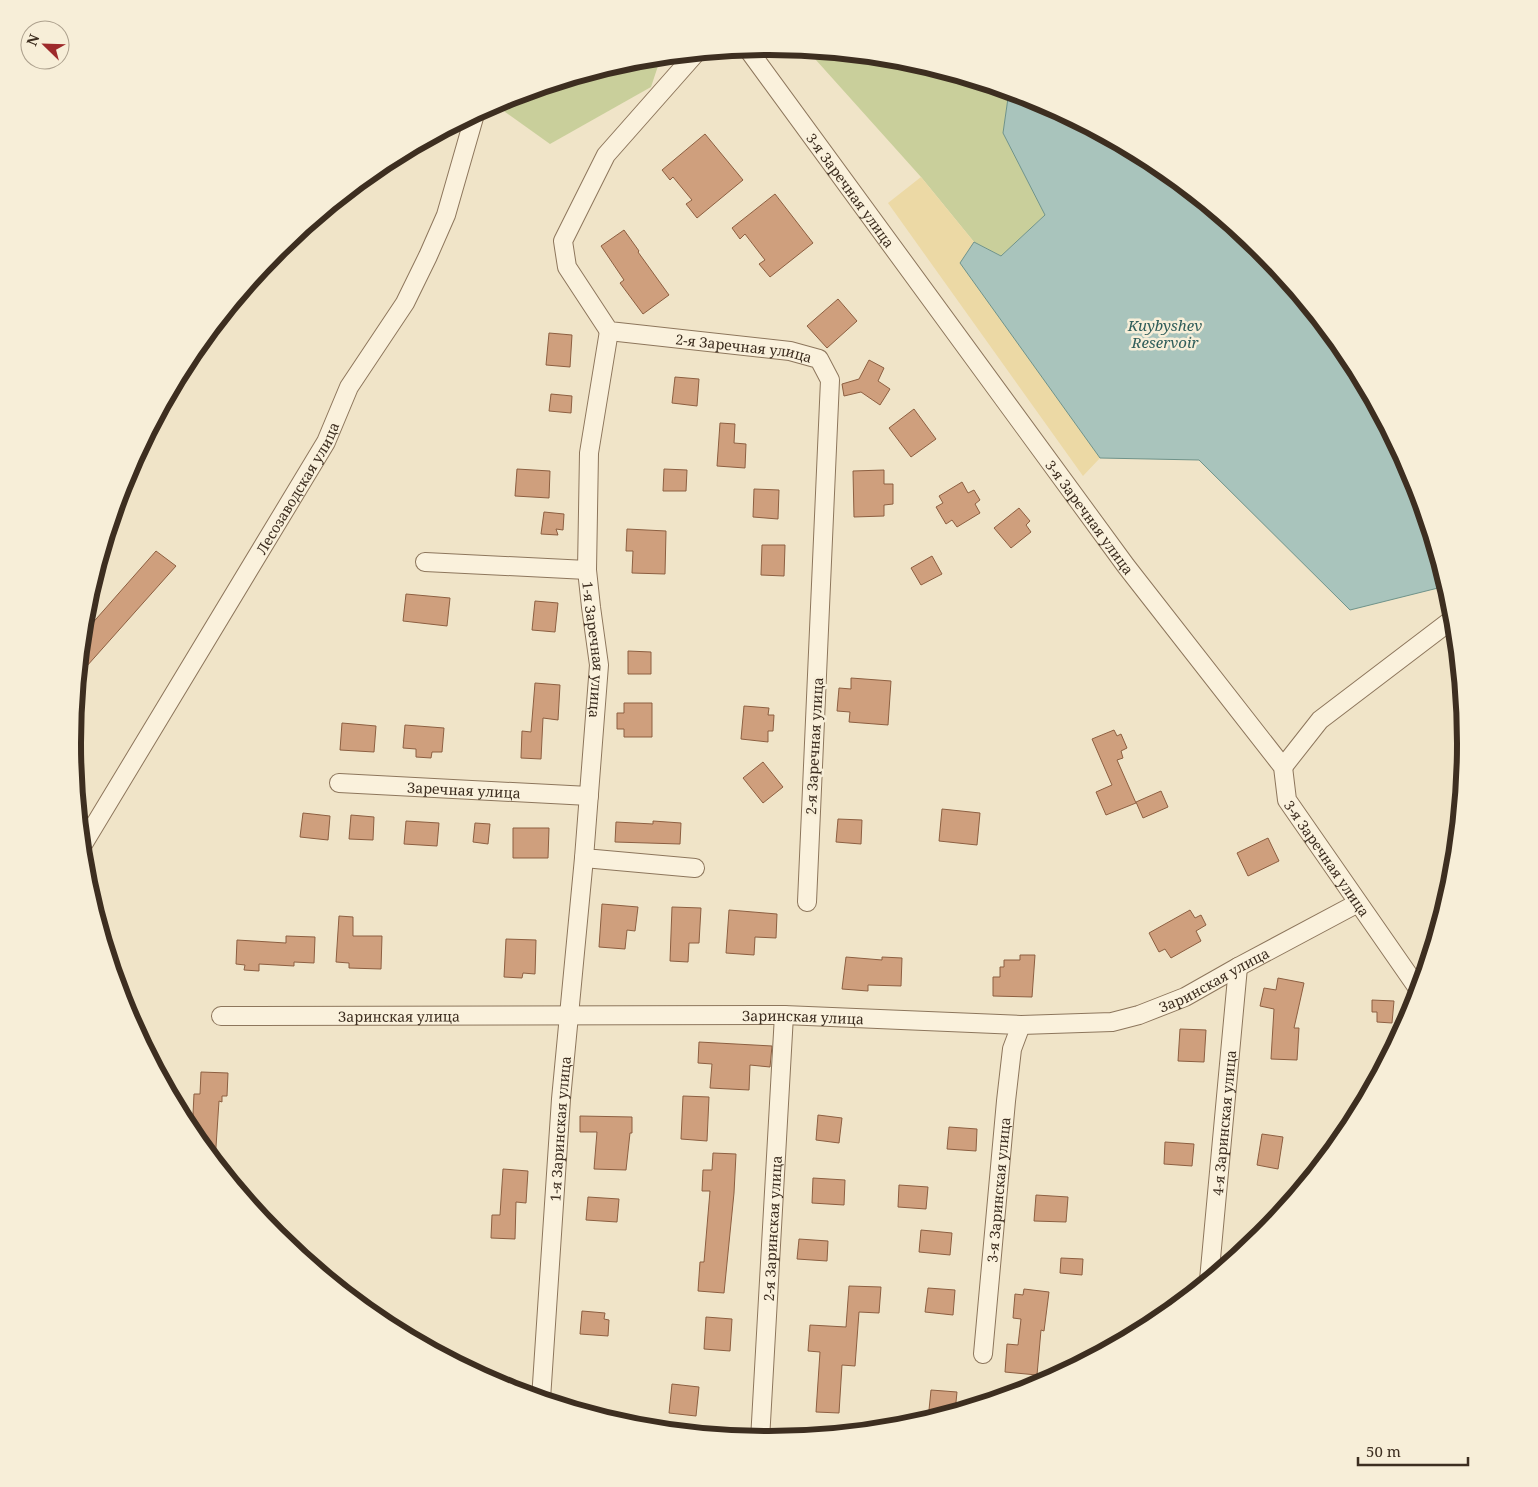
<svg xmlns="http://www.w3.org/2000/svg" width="1538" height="1487" font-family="'Noto Serif',serif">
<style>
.green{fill:#c9cf9b}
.sand{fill:#ecd9a5}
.water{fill:#a9c4bc;stroke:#6f938a}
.building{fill:#cf9f7d;stroke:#8d5f41}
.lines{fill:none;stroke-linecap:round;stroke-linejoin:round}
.minor-casing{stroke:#8d765c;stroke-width:20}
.minor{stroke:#faf1dc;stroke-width:18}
.labels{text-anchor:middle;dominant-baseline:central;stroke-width:5;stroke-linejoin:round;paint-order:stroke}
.street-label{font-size:14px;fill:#3d2e20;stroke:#f7eed8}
.water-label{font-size:15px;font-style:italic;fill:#2f5d5a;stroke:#f7eed8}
.rim{fill:none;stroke:#3d2e20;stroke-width:6}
</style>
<rect width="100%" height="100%" fill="#f0e4c8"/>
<g class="green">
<path d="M807 50 905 60 1009 91 1003 133 1045 215 1001 256 974 242 921 177Z"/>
<path d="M661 57 651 87 550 144 494 104 502 99 633 60Z"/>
</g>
<path class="sand" d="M921 177 974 242 960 263 1100 458 1083 476 888 203Z"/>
<path class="water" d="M1009 91 1036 99 1157 164 1262 251 1349 356 1413 477 1445 582 1438 588 1350 610 1199 460 1100 458 960 263 974 242 1001 256 1045 215 1003 133Z"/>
<g class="building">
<path d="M705 134 743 180 697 218 686 204 692 200 673 177 670 180 662 170Z"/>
<path d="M775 194 813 243 770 277 759 264 765 260 745 234 740 239 732 228Z"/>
<path d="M624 230 639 251 638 252 669 295 643 314 620 283 624 280 601 246Z"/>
<path d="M838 299 857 321 827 348 807 326Z"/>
<path d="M549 333 572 335 570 367 546 365Z"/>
<path d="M869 360 884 368 878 381 890 389 880 405 861 392 844 396 842 384 859 379Z"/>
<path d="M675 377 699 379 697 406 672 403Z"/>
<path d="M551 394 572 396 571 413 549 411Z"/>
<path d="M914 409 936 439 911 457 889 428Z"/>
<path d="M720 423 735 424 734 443 746 444 745 468 717 466Z"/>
<path d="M517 469 550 471 549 498 515 496Z"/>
<path d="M664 469 687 470 686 491H663Z"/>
<path d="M884 470V484H893V504L884 505V516L854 517 853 471Z"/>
<path d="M962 482 968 493 974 490 980 500 975 504 980 513 957 527 952 520 946 524 936 507 943 503 939 496Z"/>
<path d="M754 489 779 490 778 519 753 517Z"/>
<path d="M1019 508 1030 521 1026 525 1031 532 1011 548 994 528Z"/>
<path d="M544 512 564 514 563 530 556 529 558 535 541 534Z"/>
<path d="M627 529 666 531 665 574 632 573 633 551H626Z"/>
<path d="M762 545H785L784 576 761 575Z"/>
<path d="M156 551 176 566 78 676 82 635Z"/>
<path d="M932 556 942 574 921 585 911 568Z"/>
<path d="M406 594 450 598 447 626 403 621Z"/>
<path d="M535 601 558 603 555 632 532 630Z"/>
<path d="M628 651 651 652V674H628Z"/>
<path d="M851 678 891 681 888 725 849 722 850 712 837 711 839 688 851 689Z"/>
<path d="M535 683 560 685 558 720 543 718 541 759 521 758 522 731 531 732Z"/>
<path d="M624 703H652V737H624V729H617V713H624Z"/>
<path d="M744 706 769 708 768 715H774L773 731H768V742L741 739Z"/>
<path d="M342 723 376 726 374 752 340 750Z"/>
<path d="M405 725 444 728 442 752H432L431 758 416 757V749L403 748Z"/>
<path d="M1114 730 1117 736 1121 734 1127 748 1121 751 1123 758 1117 760 1136 803 1106 815 1096 792 1112 785 1092 739Z"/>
<path d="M763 762 783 787 763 803 743 778Z"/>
<path d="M1161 791 1168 807 1143 818 1136 802Z"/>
<path d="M942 809 980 813 977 845 939 841Z"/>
<path d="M303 813 330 816 328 840 300 837Z"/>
<path d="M351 815 374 817 373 840 349 839Z"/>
<path d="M838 819 862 820 861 844 836 842Z"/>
<path d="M406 821 439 823 437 846 404 844Z"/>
<path d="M653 821 681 823 680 844 615 842 616 822 653 824Z"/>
<path d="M475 823 490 824 488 844 473 842Z"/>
<path d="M513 828H549L548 858H513Z"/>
<path d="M1268 838 1279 861 1248 876 1237 853Z"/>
<path d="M602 904 638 907 635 931 627 930 625 949 599 947Z"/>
<path d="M672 907 701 908 699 943H689L688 962 670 961Z"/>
<path d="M729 910 777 914 776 938 755 937 754 955 726 953Z"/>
<path d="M1190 910 1195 918 1201 915 1206 925 1196 931 1201 941 1171 958 1165 949 1159 952 1149 933Z"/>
<path d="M339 916 353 917V936H382L381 969 349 968V963L336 962Z"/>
<path d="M286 936 315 937 314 963 294 962V966L259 964V971L244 970 245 965 236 964 237 940 286 943Z"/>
<path d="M506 939 536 940 535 974 523 973 522 978 504 977Z"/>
<path d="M1020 955H1035L1032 997 993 996V977H1000V967H1004V960H1020Z"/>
<path d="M846 957 882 960V957L902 958 901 986 868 985V991L842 989Z"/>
<path d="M1278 978 1304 983 1294 1028H1299L1297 1060 1271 1059 1274 1009 1260 1006 1264 988 1276 990Z"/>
<path d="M1372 1000 1394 1001 1392 1023 1377 1022V1012H1372Z"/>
<path d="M1180 1029 1206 1030 1204 1062 1178 1061Z"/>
<path d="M699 1042 772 1046 770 1067 750 1065 749 1090 710 1088 712 1064 698 1063Z"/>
<path d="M201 1072 228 1073 227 1096H222V1102L219 1101 215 1162 192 1134 194 1094H200Z"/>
<path d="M683 1096 709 1097 707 1141 681 1139Z"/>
<path d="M818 1115 842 1118 839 1143 816 1140Z"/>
<path d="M580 1116 632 1117V1133H630L626 1170 594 1169 597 1132H580Z"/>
<path d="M949 1127 977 1129 976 1151 947 1149Z"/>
<path d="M1262 1134 1283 1137 1278 1169 1257 1165Z"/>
<path d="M1165 1142 1194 1144 1192 1166 1164 1164Z"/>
<path d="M713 1153 736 1154 734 1193 724 1293 698 1291 700 1262H704L710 1191H702L703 1170H712Z"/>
<path d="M503 1169 528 1171 526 1203 516 1202 515 1239 491 1238 492 1215H500Z"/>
<path d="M813 1178 845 1180 844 1205 812 1203Z"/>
<path d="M899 1185 928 1187 926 1209 898 1207Z"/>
<path d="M1036 1195 1068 1197 1066 1222 1034 1221Z"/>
<path d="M588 1197 619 1199 617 1222 586 1220Z"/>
<path d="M921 1230 952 1233 950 1255 919 1252Z"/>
<path d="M799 1239 828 1241 827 1261 797 1259Z"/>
<path d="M1061 1258 1083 1259 1082 1275 1060 1273Z"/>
<path d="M849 1286 881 1287 879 1313 859 1312 855 1366 842 1365 839 1413 816 1412 820 1352 808 1351 810 1325 846 1327Z"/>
<path d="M928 1288 955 1290 953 1315 925 1312Z"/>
<path d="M1024 1289 1049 1292 1044 1331 1041 1330 1037 1375 1005 1372 1007 1344 1018 1345 1021 1319 1013 1318 1015 1294 1023 1295Z"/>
<path d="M582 1311 605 1313 604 1319 609 1320 608 1336 580 1334Z"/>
<path d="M706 1317 732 1319 730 1351 704 1349Z"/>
<path d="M672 1384 699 1387 696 1416 669 1413Z"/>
<path d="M931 1390 957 1392 955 1412 928 1420Z"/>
</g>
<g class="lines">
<defs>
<g id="minor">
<path id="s1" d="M747 48 1126 566 1283 767 1287 800 1419 990"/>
<path id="s2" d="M696 53 606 155 563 241 567 267 609 331 790 351 819 359 830 380 807 902"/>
<path id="s3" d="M609 331 589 453 587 570 591 607 599 665 584 858 695 868"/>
<path d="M425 562 587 570"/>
<path d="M1283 767 1320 720 1454 618"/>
<path id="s4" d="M339 783 589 796"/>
<path id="s5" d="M82 846 326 442 349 387 405 303 428 256 446 215 475 114"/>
<path id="s6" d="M221 1016 784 1015 1021 1025 1112 1022 1139 1015 1185 997 1238 967 1358 903"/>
<path id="s7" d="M1209 1280 1238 967"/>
<path id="s8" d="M983 1354 1006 1101 1012 1049 1021 1025"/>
<path id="s9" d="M541 1399 561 1099 584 858"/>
<path id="s10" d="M760 1440 784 1015"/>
</g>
</defs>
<use href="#minor" class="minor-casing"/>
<use href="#minor" class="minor"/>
</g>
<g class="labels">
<g class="street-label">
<text stroke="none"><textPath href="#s1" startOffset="176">3-я Заречная улица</textPath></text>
<text stroke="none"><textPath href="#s2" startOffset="471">2-я Заречная улица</textPath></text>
<text stroke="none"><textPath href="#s5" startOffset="418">Лесозаводская улица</textPath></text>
<text stroke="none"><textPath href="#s1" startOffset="581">3-я Заречная улица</textPath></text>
<text stroke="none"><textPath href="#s3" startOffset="321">1-я Заречная улица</textPath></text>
<text transform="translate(814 746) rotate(-87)">2-я Заречная улица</text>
<text stroke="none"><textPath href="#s4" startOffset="125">Заречная улица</textPath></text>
<text stroke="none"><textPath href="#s1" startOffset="1001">3-я Заречная улица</textPath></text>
<text stroke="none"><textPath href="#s6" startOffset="1002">Заринская улица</textPath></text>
<text stroke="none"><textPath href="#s6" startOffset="178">Заринская улица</textPath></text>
<text stroke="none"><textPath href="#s6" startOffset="582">Заринская улица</textPath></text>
<text stroke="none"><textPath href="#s7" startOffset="158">4-я Заринская улица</textPath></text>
<text stroke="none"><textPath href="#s9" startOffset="271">1-я Заринская улица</textPath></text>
<text stroke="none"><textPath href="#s8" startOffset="165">3-я Заринская улица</textPath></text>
<text stroke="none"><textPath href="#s10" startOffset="212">2-я Заринская улица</textPath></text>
</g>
<g class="water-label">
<text x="1165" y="325">Kuybyshev<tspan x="1165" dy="17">Reservoir</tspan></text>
</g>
</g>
<path d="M0 0H1538V1487H0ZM81 743a688 688 0 1 1 1376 0a688 688 0 1 1-1376 0Z" fill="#f7eed8" fill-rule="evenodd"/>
<path class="rim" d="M81 743a688 688 0 1 1 1376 0a688 688 0 1 1-1376 0Z"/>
<g transform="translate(45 45) rotate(293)"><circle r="24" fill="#f7eed8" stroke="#ada18e"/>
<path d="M0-4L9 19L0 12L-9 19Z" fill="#9e2a2b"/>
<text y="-8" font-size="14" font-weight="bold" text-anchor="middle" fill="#3d2e20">N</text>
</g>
<path d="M1358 1457v8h110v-8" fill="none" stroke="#3d2e20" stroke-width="2.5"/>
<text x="1366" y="1457" font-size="15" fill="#3d2e20" stroke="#f7eed8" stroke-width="4" paint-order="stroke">50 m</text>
</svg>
